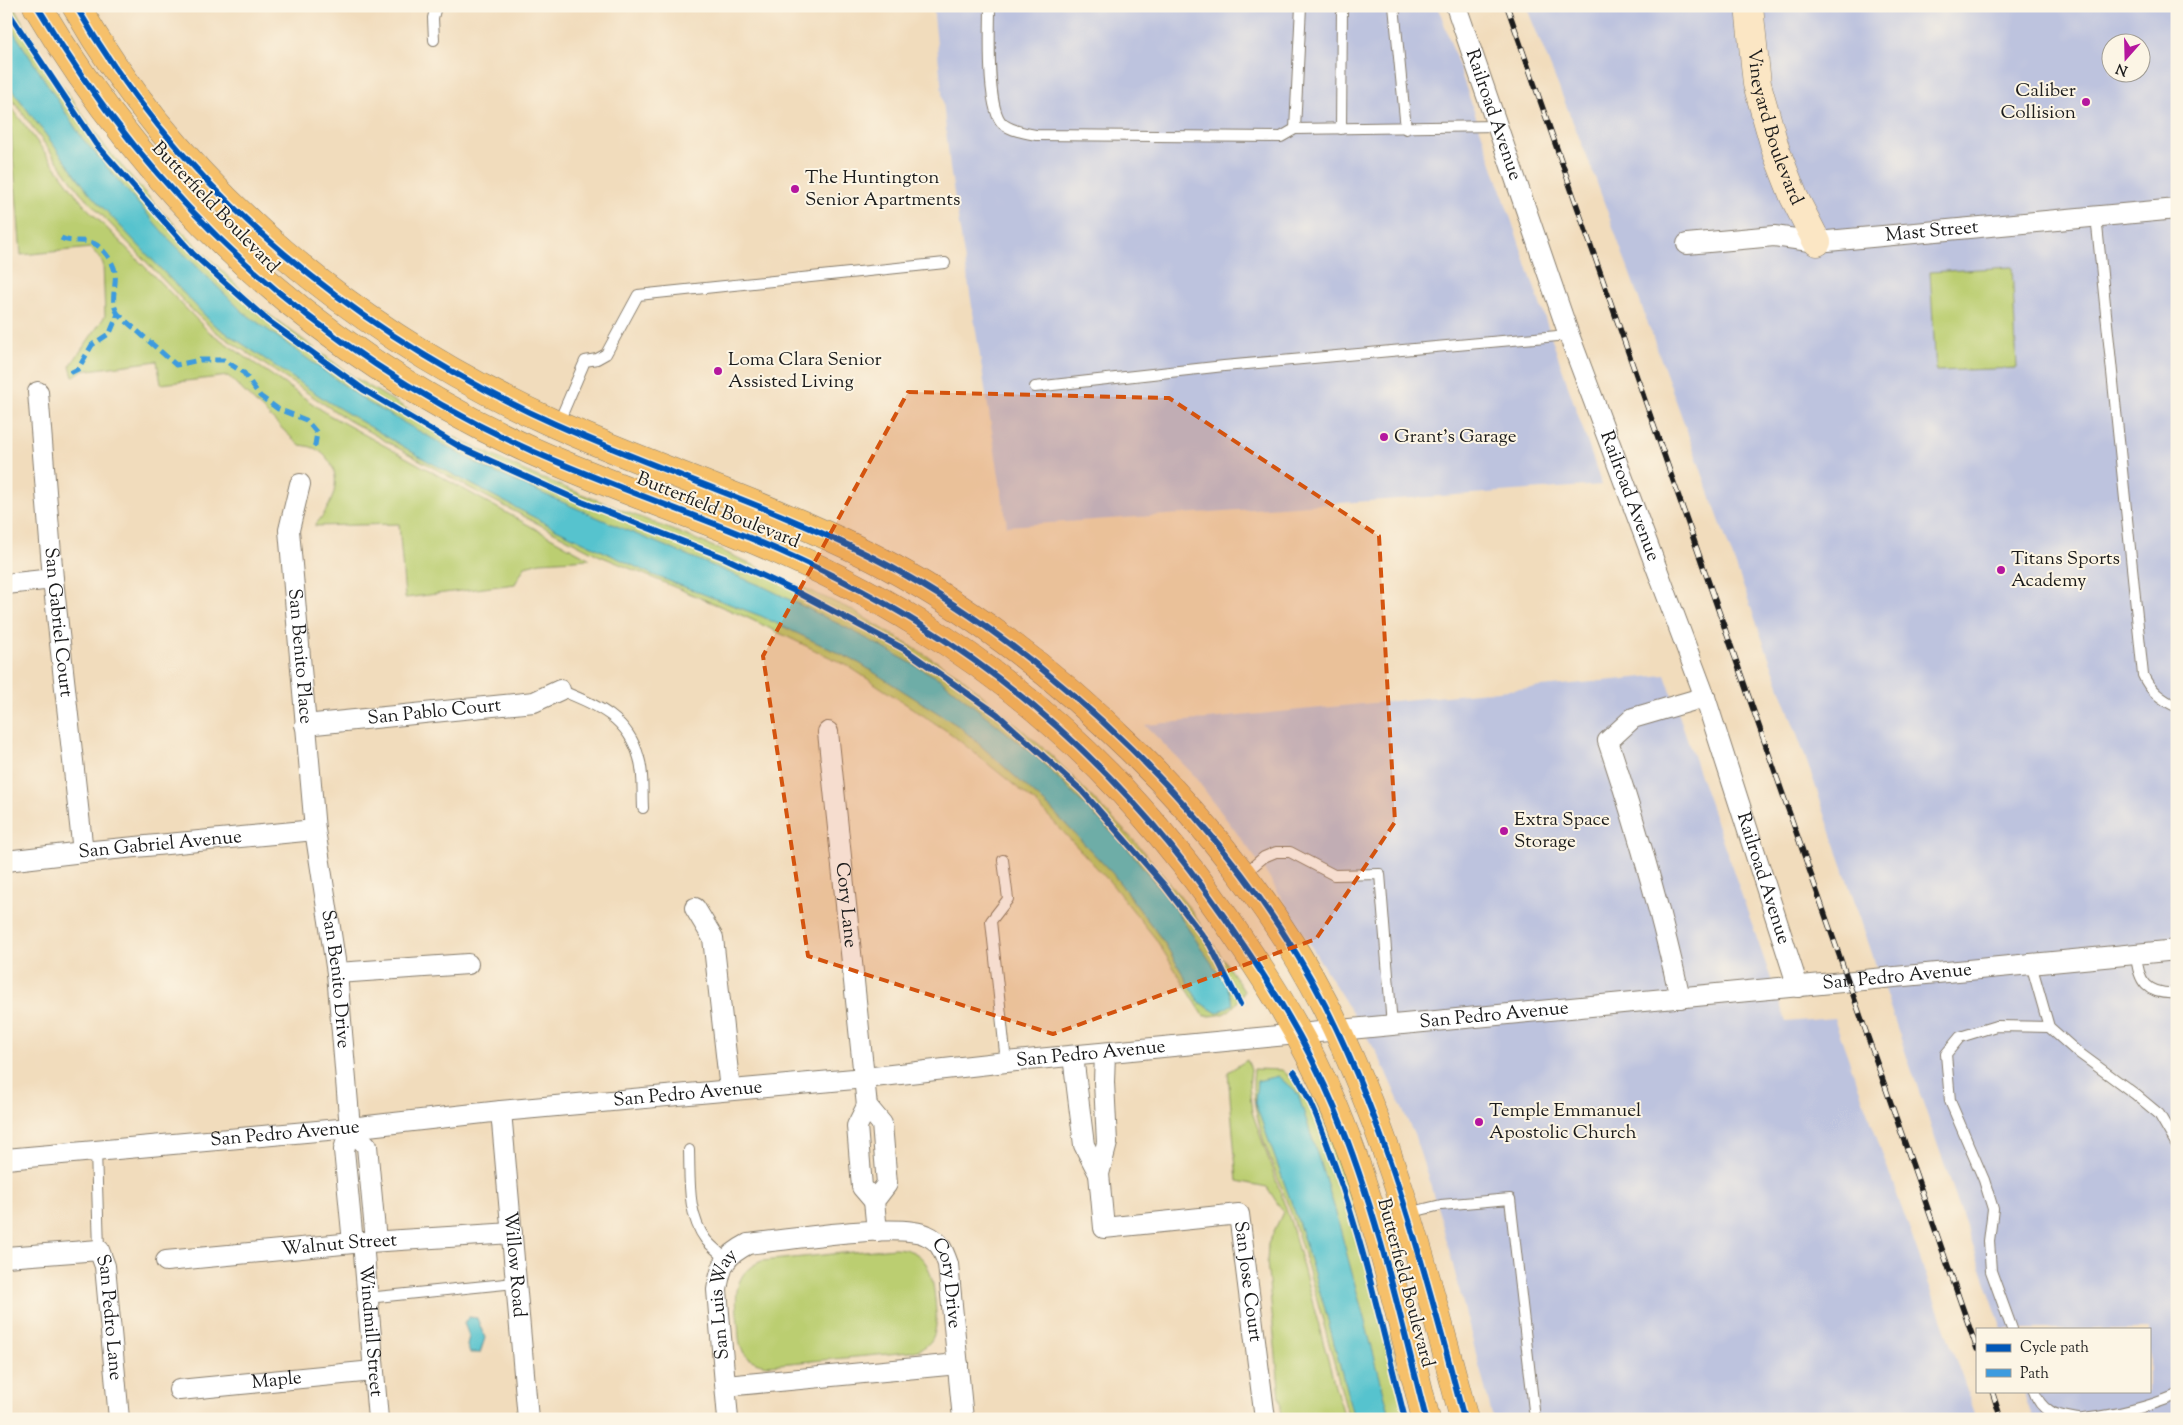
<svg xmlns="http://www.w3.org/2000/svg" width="2183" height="1425" font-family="'Sorts Mill Goudy',serif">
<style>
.industrial{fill:#bdc3de;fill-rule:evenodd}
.green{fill:#bbce71;stroke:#6c7546}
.water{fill:#56c3ce;stroke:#397075}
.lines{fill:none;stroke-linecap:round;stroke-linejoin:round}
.lane-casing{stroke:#867c6c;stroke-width:12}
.street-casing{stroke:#867c6c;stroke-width:22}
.secondary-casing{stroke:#867c6c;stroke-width:29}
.primary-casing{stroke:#867c6c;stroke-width:29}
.lane{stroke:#fff;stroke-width:10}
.street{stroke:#fff;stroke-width:20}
.secondary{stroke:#fbe6c4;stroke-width:28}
.primary{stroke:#f6c06b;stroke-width:28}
.rail-casing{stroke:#1c1c1c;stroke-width:5.5}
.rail{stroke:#fcf5e5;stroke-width:4;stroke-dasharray:11;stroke-linecap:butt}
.quiet{stroke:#3c9bdf;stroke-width:5;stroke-dasharray:10 5;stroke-linecap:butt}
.cycleway-casing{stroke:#fcf5e5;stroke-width:9}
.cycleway{stroke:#0057b8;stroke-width:6}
.marked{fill:#d4530e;fill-opacity:0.2;stroke:#d4530e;stroke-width:4;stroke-dasharray:10 6;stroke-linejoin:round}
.poi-dot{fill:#b5179e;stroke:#fcf5e5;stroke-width:2}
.labels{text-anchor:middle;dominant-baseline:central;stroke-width:4;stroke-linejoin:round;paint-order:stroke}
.poi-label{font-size:19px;fill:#1c1c1c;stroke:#fcf5e5;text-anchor:start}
.street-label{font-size:19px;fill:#1c1c1c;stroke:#fcf5e5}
</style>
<rect width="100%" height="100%" fill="#fcf5e5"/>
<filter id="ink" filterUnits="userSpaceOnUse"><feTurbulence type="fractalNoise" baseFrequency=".02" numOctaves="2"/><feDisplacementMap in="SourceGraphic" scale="10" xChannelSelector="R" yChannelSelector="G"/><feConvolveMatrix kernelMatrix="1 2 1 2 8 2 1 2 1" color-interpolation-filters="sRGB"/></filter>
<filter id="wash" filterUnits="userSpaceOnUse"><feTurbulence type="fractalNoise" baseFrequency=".0096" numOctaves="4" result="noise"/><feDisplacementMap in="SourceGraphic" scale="20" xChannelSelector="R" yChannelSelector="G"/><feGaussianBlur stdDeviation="1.12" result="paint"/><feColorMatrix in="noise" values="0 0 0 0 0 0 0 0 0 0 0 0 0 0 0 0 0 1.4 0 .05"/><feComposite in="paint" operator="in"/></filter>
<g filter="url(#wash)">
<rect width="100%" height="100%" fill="#f1dcbc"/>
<g class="industrial">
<path d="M933 6H1438L1602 485 1007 526 950 168Z"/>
<path d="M1526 6H2177V1419H2033L2023 1391H2149V1329H2002L1908 1060 1812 776 1593 172ZM2110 42H2140V72H2110Z"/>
<path d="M1665 675 1786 1022 1834 1018 1977 1419H1493L1441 1219 1415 1137 1378 1055 1263 868 1191 772 1145 725Z"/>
</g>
<g class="green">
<path d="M6 6H13L47 64 106 148 160 210 260 308 352 376 450 435 531 474 705 543 850 609 960 676 1051 755 1140 847 1190 909 1244 991C1232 1011 1228 1016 1204 1016L1155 938 1110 882 1036 803 950 733 848 666 746 617 598 555 466 486 348 420 216 332 193 311 80 192 6 91Z"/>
<path d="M9 104 83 204 208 331 329 415 590 559 540 562 525 566 515 584 405 598 399 524 314 526C332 507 345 478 326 457 318 448 310 446 299 445L228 376 161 384 157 361 81 371 73 377 70 366 105 316 103 263 91 248 21 255Z"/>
<path d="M2012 267 2017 368 1936 371 1930 272Z"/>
<path d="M1247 1060 1251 1069 1249 1086 1252 1112 1291 1223 1344 1419H1282L1267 1262 1268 1244 1283 1212 1267 1187 1237 1181 1228 1072Z"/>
<path d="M1254 1069 1282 1070 1317 1102 1350 1189 1411 1419H1349C1332 1354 1315 1289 1295 1225 1280 1177 1247 1119 1254 1069Z"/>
<path d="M894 1248C928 1249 932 1272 935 1300 937 1324 940 1347 910 1352L768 1365C759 1364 750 1361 744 1353 738 1345 739 1333 738 1323 735 1297 733 1272 762 1261Z"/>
</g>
<g class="water">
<path d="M6 20 82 138 167 237 242 311 367 402 487 469 626 530 764 587 853 631 940 679 1037 757 1130 851 1169 900 1227 986 1233 1004 1217 1013 1199 1002 1164 942 1113 874 1051 809 960 727 859 663 761 616 653 575 556 529 424 459 327 401 213 324 90 194 17 96 6 79Z"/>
<path d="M1278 1076 1298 1094 1334 1206 1391 1419H1354L1325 1309 1297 1218 1255 1103 1257 1081Z"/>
<path d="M469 1317 477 1318 485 1338 480 1353H470L467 1346 469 1336 464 1323Z"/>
</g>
</g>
<g filter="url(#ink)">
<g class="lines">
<defs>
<g id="lane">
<path d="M990 6C990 30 986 110 1003 124 1012 131 1025 133 1036 135L1281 137 1295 129 1498 126"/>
<path d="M1394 6 1406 129"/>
<path d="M434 40 433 18 436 6"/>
<path d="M1295 129 1301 6"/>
<path d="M1341 129 1342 6"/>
<path d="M2096 216 2143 675C2150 691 2161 699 2177 707"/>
<path d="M1035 387 1224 366 1569 335"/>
<path d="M558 424 585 361 597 359 606 354 638 295 945 263"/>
<path d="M560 690C596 705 628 717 639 758 644 773 642 792 643 808"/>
<path d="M1003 860 1008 899 991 921 1006 1062"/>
<path d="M1244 874 1264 857 1276 852H1290L1334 875 1380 874 1392 1026"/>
<path d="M2136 954C2138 982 2147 995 2177 993"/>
<path d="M2031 964 2049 1027 2075 1050 2135 1094 2159 1114 2177 1145"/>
<path d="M96 1150 99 1250"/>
<path d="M689 1150C690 1180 687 1215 706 1240 712 1247 720 1253 726 1259"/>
<path d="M1408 1213 1441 1205 1510 1199 1535 1419"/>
<path d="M367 1298 515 1283"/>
<path d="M2012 1329 1991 1271 1989 1241 1993 1209 1984 1180 1950 1101 1946 1054 1960 1037 1996 1026 2049 1027"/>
<path d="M2034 1391C2042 1414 2057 1415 2078 1419"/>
<path d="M2083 1419C2116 1415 2146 1408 2177 1395"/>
</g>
<g id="street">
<path id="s1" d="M1456 6 1569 335 1705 697 1798 987"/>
<path id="s2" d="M1687 244 1774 236 1817 242 2177 209"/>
<path id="s3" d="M38 392 53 579 83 852"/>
<path id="s4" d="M300 484 289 530 315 830 337 973 350 1128 344 1150 353 1243"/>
<path d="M6 584 53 579"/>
<path id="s5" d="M305 725 534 702 560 690"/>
<path id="s6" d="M828 732 867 1106 882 1124 887 1184 874 1201 877 1231"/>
<path id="s7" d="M6 861 83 852 315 830"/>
<path d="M695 908 713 938 730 1090"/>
<path d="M337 973 468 964"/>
<path d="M1680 998C1661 911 1636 825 1608 741L1633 718 1705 697"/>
<path id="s8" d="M1105 1053 1104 1082 1107 1143 1099 1174 1104 1228 1239 1214 1265 1419"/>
<path d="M1073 1056 1084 1145 1099 1174"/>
<path d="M867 1106 857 1126 862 1187 874 1201"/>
<path id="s9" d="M501 1111 528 1419"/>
<path d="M350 1128 367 1146 376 1241"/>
<path id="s10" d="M6 1159 350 1128 501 1111 865 1078 1006 1062 2177 950"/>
<path id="s11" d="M363 1242 378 1419"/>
<path id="s12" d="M6 1257 99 1250 105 1266 119 1419"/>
<path id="s13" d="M166 1261 353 1243 512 1233"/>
<path d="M726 1386 958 1364"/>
<path id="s14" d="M179 1390 373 1371"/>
<path id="s15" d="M728 1419 717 1290C721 1264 725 1256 748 1244 784 1240 899 1222 926 1235 940 1241 943 1250 948 1264L963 1419"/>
</g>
<g id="secondary">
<path id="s16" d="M1749 6 1757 84 1776 151 1794 197 1817 242"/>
</g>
<g id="primary">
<path d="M37 6C156 206 320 354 532 451 599 481 668 505 735 532 800 558 863 589 921 625 1052 706 1160 818 1244 946 1279 997 1311 1052 1335 1109 1376 1208 1400 1315 1426 1419"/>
<path d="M76 6C184 194 360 336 555 424 660 471 769 505 872 557 1048 647 1235 828 1325 1005 1391 1136 1427 1278 1464 1419"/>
</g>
</defs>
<use href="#lane" class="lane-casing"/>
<use href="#street" class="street-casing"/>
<use href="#secondary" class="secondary-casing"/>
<use href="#primary" class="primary-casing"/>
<use href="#lane" class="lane"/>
<use href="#street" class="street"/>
<use href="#secondary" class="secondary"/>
<use href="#primary" class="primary"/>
<defs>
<g id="rail">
<path d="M1507 6 1977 1349"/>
<path d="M1992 1391 2001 1419"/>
</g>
</defs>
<use href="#rail" class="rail-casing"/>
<use href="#rail" class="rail"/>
<g class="quiet">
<path d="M61 238C71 244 85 238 95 244 103 248 114 263 115 272 117 287 109 300 118 314"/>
<path d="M70 373 78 369 92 345 110 333 118 314 176 365 200 360H224L244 373 260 396 278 409 306 420 317 433 315 445 312 449"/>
</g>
<defs>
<g id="cycleway">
<path d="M37 6C156 206 320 354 532 451 599 481 668 505 735 532 800 558 863 589 921 625 1052 706 1160 818 1244 946 1279 997 1311 1052 1335 1109 1376 1208 1400 1315 1426 1419"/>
<path d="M76 6C184 194 360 336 555 424 660 471 769 505 872 557 1048 647 1235 828 1325 1005 1391 1136 1427 1278 1464 1419"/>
<path d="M6 9 96 144 193 254 267 320 364 390 462 448 582 502 725 558 799 593 904 649 997 714 1082 791 1164 885 1210 945 1240 1004"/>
<path d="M1294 1072C1313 1101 1323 1133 1335 1166 1365 1248 1383 1334 1405 1419"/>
</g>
</defs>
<use href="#cycleway" class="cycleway-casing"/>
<use href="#cycleway" class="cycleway"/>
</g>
</g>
<path class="marked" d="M908 392 1169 398 1379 536 1395 822 1316 939 1053 1034 808 956 763 656Z"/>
<g class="poi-dot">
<circle cx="2086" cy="102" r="5"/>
<circle cx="795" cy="189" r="5"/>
<circle cx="718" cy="371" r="5"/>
<circle cx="1384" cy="437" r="5"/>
<circle cx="2001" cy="570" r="5"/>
<circle cx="1504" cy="831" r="5"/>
<circle cx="1479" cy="1122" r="5"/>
</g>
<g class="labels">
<g class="poi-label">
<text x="2076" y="91" text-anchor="end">Caliber<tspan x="2076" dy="22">Collision</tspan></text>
<text x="805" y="178">The Huntington<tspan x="805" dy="22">Senior Apartments</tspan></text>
<text x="728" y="360">Loma Clara Senior<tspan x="728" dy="22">Assisted Living</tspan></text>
<text x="1394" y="437">Grant's Garage</text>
<text x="2011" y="559">Titans Sports<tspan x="2011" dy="22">Academy</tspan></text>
<text x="1514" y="820">Extra Space<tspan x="1514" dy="22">Storage</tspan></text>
<text x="1489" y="1111">Temple Emmanuel<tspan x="1489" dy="22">Apostolic Church</tspan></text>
</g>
<g class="street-label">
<text stroke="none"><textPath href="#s1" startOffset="115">Railroad Avenue</textPath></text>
<text stroke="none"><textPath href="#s16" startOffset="124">Vineyard Boulevard</textPath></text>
<text transform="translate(215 208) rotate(46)">Butterfield Boulevard</text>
<text stroke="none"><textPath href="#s2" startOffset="246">Mast Street</textPath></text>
<text stroke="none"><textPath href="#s1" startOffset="520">Railroad Avenue</textPath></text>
<text transform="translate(718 511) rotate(22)">Butterfield Boulevard</text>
<text stroke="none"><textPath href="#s3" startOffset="231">San Gabriel Court</textPath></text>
<text stroke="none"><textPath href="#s4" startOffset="174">San Benito Place</textPath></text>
<text stroke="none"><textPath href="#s5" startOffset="130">San Pablo Court</textPath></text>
<text stroke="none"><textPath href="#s7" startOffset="155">San Gabriel Avenue</textPath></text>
<text stroke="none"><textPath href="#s1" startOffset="925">Railroad Avenue</textPath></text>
<text stroke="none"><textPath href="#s6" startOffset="174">Cory Lane</textPath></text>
<text stroke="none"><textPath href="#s10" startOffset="1900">San Pedro Avenue</textPath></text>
<text stroke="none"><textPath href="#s4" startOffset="499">San Benito Drive</textPath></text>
<text stroke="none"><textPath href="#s10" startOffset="1495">San Pedro Avenue</textPath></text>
<text stroke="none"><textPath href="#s10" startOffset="1090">San Pedro Avenue</textPath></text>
<text stroke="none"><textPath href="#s10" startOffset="685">San Pedro Avenue</textPath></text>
<text stroke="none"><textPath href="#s10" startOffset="280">San Pedro Avenue</textPath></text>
<text stroke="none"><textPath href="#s13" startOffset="174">Walnut Street</textPath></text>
<text stroke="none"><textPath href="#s9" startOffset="154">Willow Road</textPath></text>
<text stroke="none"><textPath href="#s8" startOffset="380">San Jose Court</textPath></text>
<text transform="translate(1405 1283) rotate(75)">Butterfield Boulevard</text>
<text stroke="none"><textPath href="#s15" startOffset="424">Cory Drive</textPath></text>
<text stroke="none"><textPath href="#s15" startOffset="116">San Luis Way</textPath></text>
<text stroke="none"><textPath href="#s12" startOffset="162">San Pedro Lane</textPath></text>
<text stroke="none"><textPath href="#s11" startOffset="89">Windmill Street</textPath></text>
<text stroke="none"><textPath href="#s14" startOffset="98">Maple</textPath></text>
</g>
</g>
<rect width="2183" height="1425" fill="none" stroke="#fcf5e5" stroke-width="25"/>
<rect x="1976" y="1328" width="175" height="65" fill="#fcf5e5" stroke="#a29e95"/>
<rect x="1986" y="1344" width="25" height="8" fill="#0057b8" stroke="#a29e95"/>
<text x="2020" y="1352" font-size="15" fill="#1c1c1c">Cycle path</text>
<rect x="1986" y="1369" width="25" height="8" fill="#3c9bdf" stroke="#a29e95"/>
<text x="2020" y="1378" font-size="15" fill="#1c1c1c">Path</text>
<g transform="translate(2126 58) rotate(200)"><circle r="24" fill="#fcf5e5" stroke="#a29e95"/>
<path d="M0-4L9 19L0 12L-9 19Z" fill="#b5179e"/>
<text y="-8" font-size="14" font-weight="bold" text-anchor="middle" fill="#1c1c1c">N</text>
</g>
</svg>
